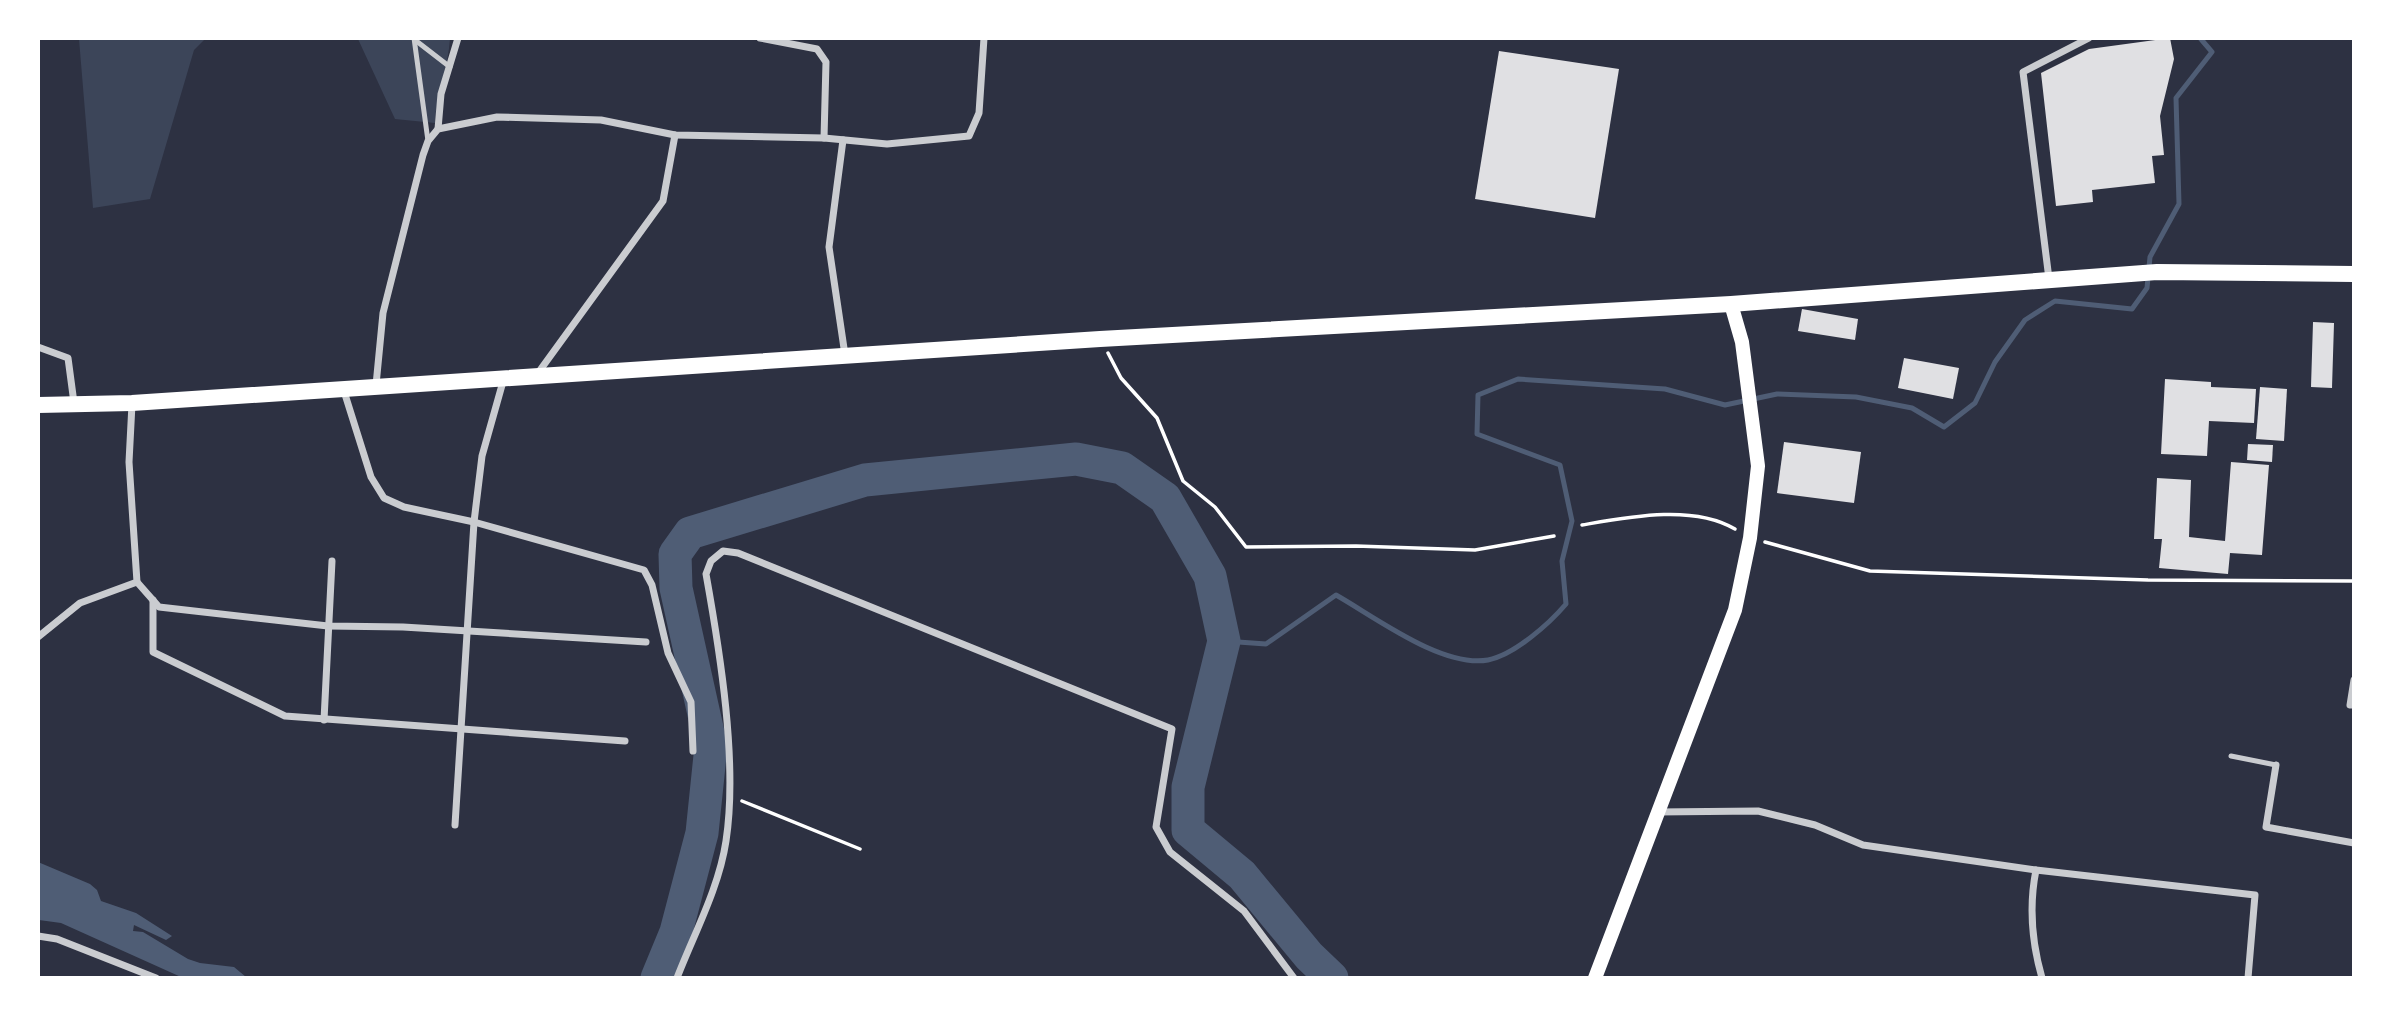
<svg xmlns="http://www.w3.org/2000/svg" width="2392" height="1016" font-family="'PT Sans Narrow',sans-serif">
<style>
.green{fill:#3c4559}
.water{fill:#4f5d75}
.lines{fill:none;stroke-linecap:round;stroke-linejoin:round}
.stream{stroke:#4f5d75;stroke-width:5}
.river{stroke:#4f5d75;stroke-width:33}
.building{fill:#e0e0e3}
.path{stroke:#fff;stroke-width:3.5}
.service{stroke:#caccd0;stroke-width:5}
.minor{stroke:#caccd0;stroke-width:7}
.secondary{stroke:#fff;stroke-width:14}
.primary{stroke:#fff;stroke-width:16}
</style>
<rect width="100%" height="100%" fill="#2d3142"/>
<g class="green">
<path d="M79 39H205L194 50 150 199 93 208Z"/>
<path d="M358 39H450C448 68 436 93 435 123L395 119Z"/>
</g>
<path class="water" d="M38 862 90 884 97 890 101 901 136 913 172 936 166 940 134 925 133 931 143 932 188 959 200 963 234 967 246 977H181L61 923 39 920Z"/>
<g class="lines">
<path class="stream" d="M1224 641 1266 644 1336 595C1375 617 1442 668 1488 660 1514 655 1549 624 1566 604L1562 561 1572 521 1560 465 1477 434 1478 395 1518 379 1665 389 1725 405 1777 394 1856 397 1912 408 1944 427 1975 403 1995 362 2025 320 2055 301 2132 309 2147 288 2150 257 2179 204 2176 98 2212 52 2200 38"/>
<path class="river" d="M657 978 676 932 702 833 711 746 676 588 675 554 690 533 865 480 1076 459 1122 468 1165 498 1210 576 1224 641 1188 787V830L1242 875 1309 956 1332 978"/>
</g>
<g class="building">
<path d="M2170 38 2174 59 2160 116 2164 155 2152 156 2155 183 2092 190 2093 202 2056 206 2041 73 2089 49Z"/>
<path d="M1499 51 1619 69 1595 218 1475 199Z"/>
<path d="M1802 309 1858 319 1855 340 1798 331Z"/>
<path d="M2313 322 2334 323 2332 388 2311 387Z"/>
<path d="M1904 358 1959 368 1953 399 1898 388Z"/>
<path d="M2165 379 2211 382V387L2256 389 2254 423 2209 421 2207 456 2161 454Z"/>
<path d="M2260 387 2287 389 2284 441 2256 439Z"/>
<path d="M1784 442 1861 452 1854 503 1777 493Z"/>
<path d="M2248 444 2273 445 2272 462 2247 460Z"/>
<path d="M2231 462 2269 465 2262 555 2230 553 2228 574 2159 568 2162 539H2154L2157 478 2191 480 2189 537 2225 541Z"/>
</g>
<g class="lines">
<g class="path">
<path d="M1108 353 1121 378 1157 418 1183 481 1215 507 1246 547 1356 546 1475 550 1554 536"/>
<path d="M1582 525C1628 517 1693 504 1735 529"/>
<path d="M1765 542 1870 571 2148 580 2354 581"/>
<path d="M742 801 860 849"/>
</g>
<g class="service">
<path d="M414 38 428 141"/>
<path d="M415 40 450 67"/>
<path d="M2231 756 2276 765"/>
</g>
<g class="minor">
<path d="M760 38 817 49 826 62 824 138"/>
<path d="M438 129 441 94 458 38"/>
<path d="M843 140 829 247 845 355"/>
<path d="M2049 279 2023 72 2089 38"/>
<path d="M38 347 68 358 74 403"/>
<path d="M538 373 663 201 675 135"/>
<path d="M376 385 383 313 423 155 428 141 438 129 497 117 601 120 675 135 824 138 887 144 969 136 979 113 984 38"/>
<path d="M343 388 371 477 384 498 404 507 474 522 644 570 652 585 668 653 691 702 693 751"/>
<path d="M137 582 159 607 328 626 403 627 646 642"/>
<path d="M153 600V652L285 716 625 741"/>
<path d="M38 637 80 603 137 582 129 462 132 404"/>
<path d="M2354 680 2350 705H2354"/>
<path d="M324 720 332 561"/>
<path d="M2276 765 2266 827 2354 843"/>
<path d="M1657 812 1758 811 1815 825 1863 845 2036 870 2255 895 2248 978"/>
<path d="M455 825 474 522 482 456 504 378"/>
<path d="M2036 870C2029 905 2032 943 2042 978"/>
<path d="M38 936 57 939 156 978"/>
<path d="M677 978C694 934 719 888 726 841 738 763 720 652 706 574L711 561 723 551 738 553 1172 729 1156 827 1170 852 1244 911 1294 978"/>
</g>
<path class="secondary" d="M1595 978 1735 610 1750 538 1758 466 1742 342 1731 304"/>
<path class="primary" d="M38 405 132 403 1100 339 1731 304 2157 272 2354 274"/>
</g>
<rect width="2392" height="1016" fill="none" stroke="#ffffff" stroke-width="80"/>
</svg>
